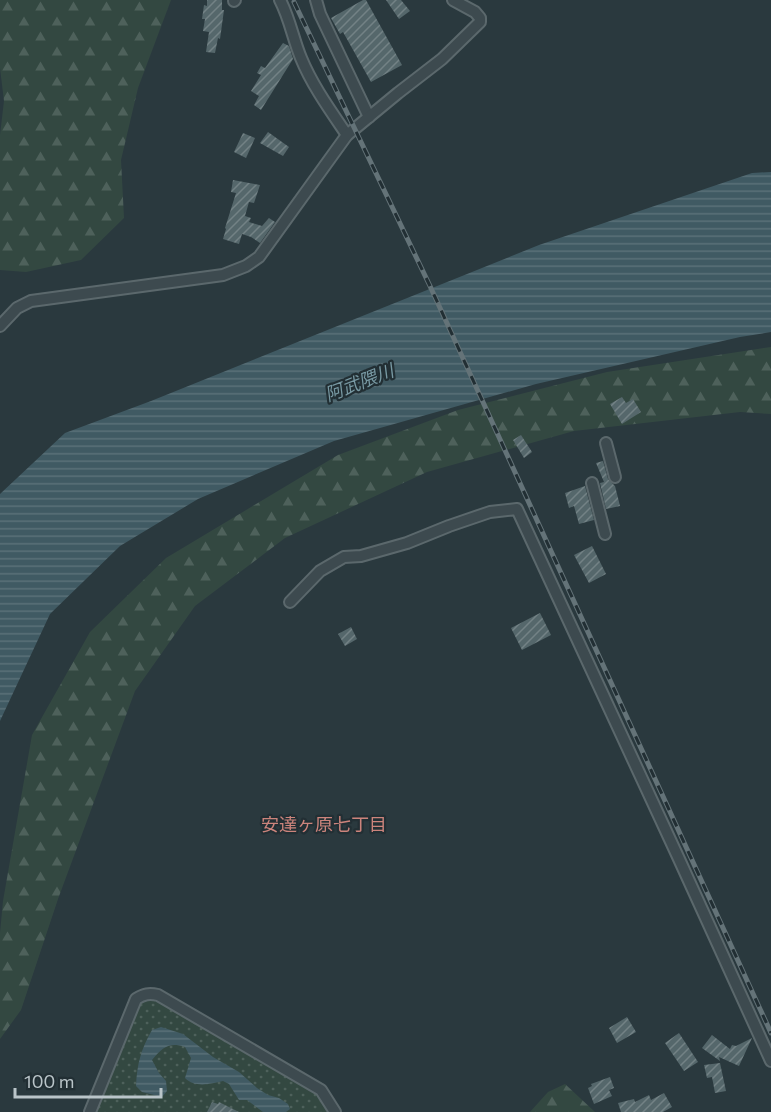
<svg xmlns="http://www.w3.org/2000/svg" width="771" height="1112" font-family="Commissioner,'Noto Sans JP',sans-serif">
<style>
.grass{fill:url(#grass-dots)}
.forest{fill:url(#forest-firs)}
.water{fill:url(#water-rules)}
.building{fill:url(#building-hatch)}
.lines{fill:none;stroke-linecap:round;stroke-linejoin:round}
.street-casing{stroke:#5b686c;stroke-width:14}
.street{stroke:#3d4a4f;stroke-width:10}
.rail-casing{stroke:#647378;stroke-width:5}
.rail{stroke:#222f34;stroke-width:3;stroke-dasharray:9;stroke-linecap:butt}
.labels{text-anchor:middle;dominant-baseline:central;stroke-width:4.5;stroke-linejoin:round;paint-order:stroke}
.water-label{font-size:18px;font-style:italic;fill:#7899a3;stroke:#222f34}
.neighbourhood-label{font-size:18px;fill:#cc847c;stroke:#222f34}
</style>
<defs>
<pattern id="grass-dots" width="8" height="8" patternUnits="userSpaceOnUse" patternTransform="scale(1.5)"><rect width="8" height="8" fill="#334841"/><path d="M2 2h.1M6 6h.1" fill="none" stroke="#4e615b" stroke-width="1.8" stroke-linecap="round"/></pattern>
<pattern id="forest-firs" width="22" height="20" patternUnits="userSpaceOnUse" patternTransform="scale(1.5)"><rect width="22" height="20" fill="#334841"/><path d="M5 1l3.5 6h-7zM16 11l3.5 6h-7z" fill="#4e615b"/></pattern>
<pattern id="water-rules" width="6" height="5" patternUnits="userSpaceOnUse" patternTransform="scale(1.5)"><rect width="6" height="5" fill="#405a63"/><path d="M0 2.5h6" fill="none" stroke="#5a7078"/></pattern>
<pattern id="building-hatch" width="6" height="6" patternUnits="userSpaceOnUse" patternTransform="scale(1.5)"><rect width="6" height="6" fill="#55676b"/><path d="M-1 1l2-2M0 6l6-6M5 7l2-2" fill="none" stroke="#738285"/></pattern>
</defs>
<rect width="100%" height="100%" fill="#2a393e"/>
<path class="grass" d="M154 997 316 1091 331 1112H93L137 1004 143 998Z"/>
<g class="forest">
<path d="M0 0H171L138 88 121 160 124 218 81 260 26 272 0 270V135L4 101 0 68Z"/>
<path d="M771 347V414L740 412 574 431 427 472 285 538 195 606 135 691 58 899 21 1010 0 1039V933L3 901 32 735 90 632 166 558 338 455 458 410 607 372Z"/>
<path d="M565 1084 595 1112H530L548 1092Z"/>
</g>
<g class="water">
<path d="M771 172V332L740 337 536 384 334 441 198 499 120 546 50 614 0 721V494L65 433 151 401 539 245 752 173Z"/>
<path d="M161 1027 183 1034 213 1057 239 1072 257 1088 268 1095 279 1098 288 1104 290 1109 286 1112H263L247 1100H239L229 1084 223 1081C210 1084 195 1088 185 1078L191 1058 185 1047C169 1042 163 1047 152 1060L159 1073 166 1081 167 1091 162 1097 142 1092 136 1086C137 1064 141 1049 152 1030Z"/>
</g>
<g class="building">
<path d="M207 0H222V10H224L220 39 218 38 215 53 206 52 209 32 203 31 205 19H202L204 5 207 6Z"/>
<path d="M363 0H366L402 65 371 82 343 32 340 34 331 18Z"/>
<path d="M386 0H401L410 11 399 19Z"/>
<path d="M283 43 289 46 293 59 261 110 254 105 259 96 251 91 261 75 257 73 261 66 265 68Z"/>
<path d="M268 132 289 147 283 156 260 143Z"/>
<path d="M243 133 255 138 246 158 234 152Z"/>
<path d="M233 180 260 185 254 203 249 202 245 216 251 218 249 222 262 226 269 218 275 222 260 243 251 237 242 234 239 244 223 239 226 229 225 228 236 193 231 192Z"/>
<path d="M622 397 626 403 633 399 641 412 622 424 610 404Z"/>
<path d="M521 435 532 452 524 458 513 440Z"/>
<path d="M603 461 608 479 615 486 620 506 606 509 600 483 604 482 596 463Z"/>
<path d="M585 486 594 520 579 524 574 506 569 508 565 493Z"/>
<path d="M592 546 606 574 589 583 574 555Z"/>
<path d="M540 613 551 635 522 650 511 628Z"/>
<path d="M351 627 357 639 345 646 338 634Z"/>
<path d="M627 1017 636 1032 617 1043 609 1028Z"/>
<path d="M679 1033 698 1062 684 1071 665 1043Z"/>
<path d="M712 1035 730 1049 732 1045 736 1046 752 1038 739 1066 719 1057 720 1061 702 1048Z"/>
<path d="M720 1063 726 1091 715 1093 712 1077 707 1078 704 1065Z"/>
<path d="M610 1077 614 1088 609 1090 612 1096 594 1104 588 1088 592 1086 591 1084Z"/>
<path d="M664 1093 672 1107 663 1112H621L618 1103 634 1099 635 1102 649 1095 651 1100Z"/>
<path d="M212 1102 218 1104 219 1102 239 1112H207Z"/>
</g>
<g class="lines">
<defs>
<g id="street">
<path d="M280 0C290 19 293 39 301 58 312 85 330 110 347 135"/>
<path d="M316 0 320 14 369 117"/>
<path d="M234 1 235 0"/>
<path d="M0 326 17 308 31 301 223 275 246 266 259 257 347 135 398 93 442 59 480 22V18L475 12 453 0"/>
<path d="M606 443 615 477"/>
<path d="M592 483 605 534"/>
<path d="M290 602 320 571 344 557 361 556 407 543 449 526 490 512 517 509 679 859 771 1061"/>
<path d="M90 1112 136 999C144 994 149 993 158 995L321 1090 335 1112"/>
</g>
</defs>
<use href="#street" class="street-casing"/>
<use href="#street" class="street"/>
<defs>
<path id="rail" d="M294 2 430 286 771 1033"/>
</defs>
<use href="#rail" class="rail-casing"/>
<use href="#rail" class="rail"/>
</g>
<g class="labels">
<g class="water-label">
<text transform="translate(359 382) rotate(-21)">阿武隈川</text>
</g>
<g class="neighbourhood-label">
<text x="324" y="824">安達ヶ原七丁目</text>
</g>
</g>
<path d="M15 1088v9h146v-9" fill="none" stroke="#bac5c9" stroke-width="3"/>
<text x="24" y="1088" font-size="18" fill="#bac5c9" stroke="#222f34" stroke-width="4.5" paint-order="stroke">100 m</text>
</svg>
